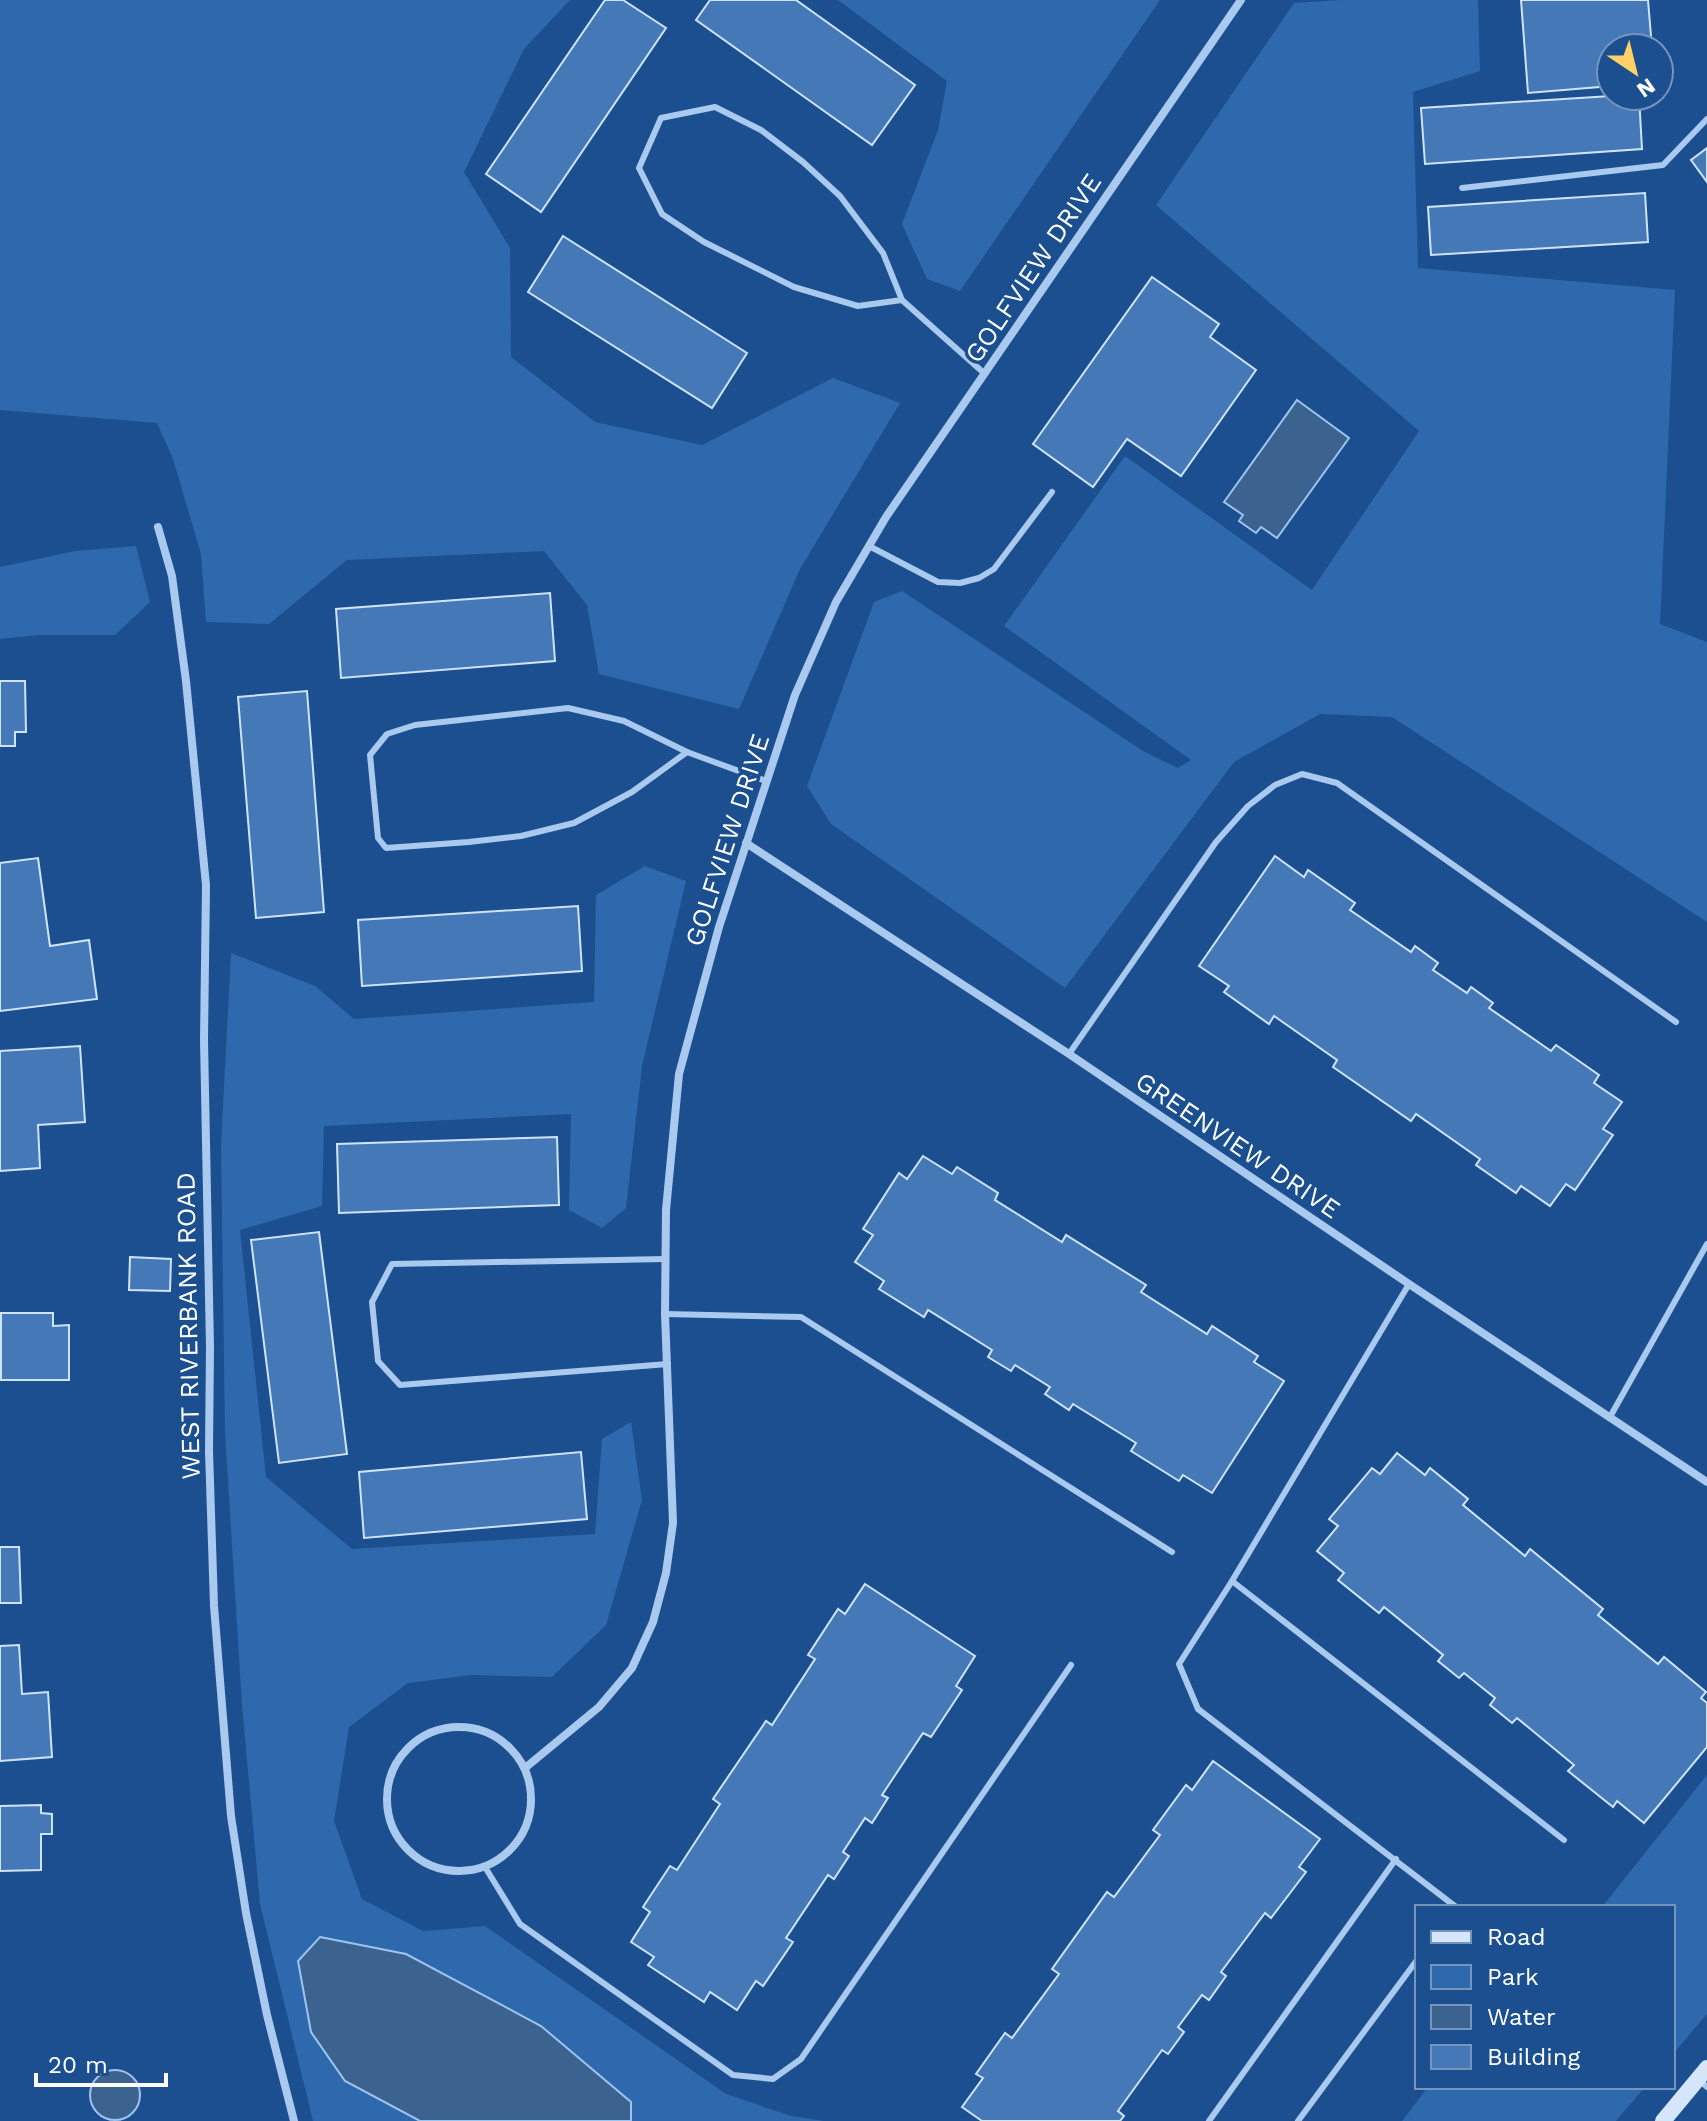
<svg xmlns="http://www.w3.org/2000/svg" width="1707" height="2121" font-family="'Work Sans',sans-serif">
<style>
.green{fill:#2e69ad}
.water{fill:#3c6290;stroke:#9cc4f0;stroke-width:2}
.building{fill:#4478b7;stroke:#cfe3fa;stroke-width:2}
.lines{fill:none;stroke-linecap:round;stroke-linejoin:round}
.lane{stroke:#a9c9ee;stroke-width:6}
.street{stroke:#a9c9ee;stroke-width:8}
.secondary{stroke:#d6e6fa;stroke-width:16}
.labels{text-anchor:middle;dominant-baseline:central;stroke-width:7;stroke-linejoin:round;paint-order:stroke}
.street-label{font-size:26px;fill:#fff;stroke:#1b4f8f}
</style>
<rect width="100%" height="100%" fill="#1b4f8f"/>
<g class="green">
<path d="M0 0H570L524 49 464 172 510 248 511 357 595 422 702 445 833 378 900 403 800 569 739 709 599 674 587 605 544 551 347 560 269 624 206 622 201 554 173 459 157 423 0 410Z"/>
<path d="M838 0H1160L960 291 927 279 902 224 938 130 947 81Z"/>
<path d="M1342 0H1478L1480 71 1413 92 1418 268 1675 290 1660 624 1707 642V922L1392 717 1320 714 1234 762 1065 988 831 824 807 786 874 602 902 591 1143 751 1178 768 1191 760 1004 626 1125 456 1312 590 1419 431 1156 205 1294 3Z"/>
<path d="M136 546 150 602 115 635H39L0 639V567L75 551Z"/>
<path d="M645 866 686 881 642 1066 626 1208 602 1228 569 1210 571 1114 324 1126 322 1206 240 1230 266 1477 352 1549 595 1534 602 1439 631 1422 642 1500 606 1625 552 1677 471 1675 408 1683 349 1727 334 1821 362 1899 423 1931 485 1926 726 2094 791 2116 824 2121H313L260 1904 242 1705 225 1433 221 1144 231 953 315 986 354 1019 594 1002 596 895Z"/>
<path d="M1707 1775V2014L1673 2054V1907H1602Z"/>
<path d="M1428 2087H1645L1616 2121H1402Z"/>
</g>
<g class="water">
<path d="M1297 400 1349 438 1277 538 1261 527 1256 533 1239 521 1243 515 1224 502Z"/>
<path d="M320 1937 406 1954 541 2026 631 2102V2121H420L345 2081 311 2032 298 1961Z"/>
<circle cx="115" cy="2095" r="25"/>
</g>
<g class="building">
<path d="M605 0H623L666 28 541 212 486 174Z"/>
<path d="M710 0H796L915 85 872 145 696 20Z"/>
<path d="M1521 0H1648L1652 48H1611V86L1528 93Z"/>
<path d="M1611 96H1639L1642 149 1425 164 1421 108Z"/>
<path d="M1707 148V182L1691 160Z"/>
<path d="M1645 193 1648 242 1431 255 1428 207Z"/>
<path d="M563 236 747 353 712 408 528 292Z"/>
<path d="M1152 277 1219 324 1210 337 1256 370 1181 476 1127 439 1093 487 1033 444Z"/>
<path d="M550 593 555 661 341 678 336 609Z"/>
<path d="M0 681H25L26 732H15V746H0Z"/>
<path d="M307 691 324 912 256 918 238 697Z"/>
<path d="M1275 856 1304 877 1308 870 1355 903 1350 910 1411 952 1415 946 1438 963 1433 970 1467 993 1471 987 1493 1003 1489 1008 1551 1051 1556 1045 1599 1075 1594 1083 1622 1102 1603 1129 1613 1135 1575 1190 1566 1184 1550 1206 1521 1186 1516 1193 1476 1165 1480 1159 1416 1114 1411 1121 1333 1067 1337 1060 1274 1016 1269 1024 1224 992 1229 986 1199 966Z"/>
<path d="M38 858 50 946 89 940 97 999 0 1011V863Z"/>
<path d="M578 906 582 971 362 986 358 920Z"/>
<path d="M80 1046 85 1122 38 1125 40 1168 0 1171V1051Z"/>
<path d="M557 1137 559 1205 339 1213 337 1144Z"/>
<path d="M923 1156 952 1174 957 1167 998 1193 995 1200 1062 1242 1066 1235 1146 1285 1141 1292 1207 1334 1212 1326 1258 1356 1254 1362 1284 1381 1212 1493 1183 1475 1179 1481 1131 1451 1136 1443 1073 1404 1069 1410 1045 1394 1050 1387 1015 1365 1011 1371 988 1357 992 1350 928 1310 924 1317 879 1289 884 1281 855 1262 873 1235 863 1229 899 1173 907 1179Z"/>
<path d="M319 1232 347 1454 279 1463 251 1240Z"/>
<path d="M130 1257 171 1259 170 1291 129 1290Z"/>
<path d="M1 1313H53V1326L69 1325V1380H1Z"/>
<path d="M581 1452 587 1519 364 1538 359 1472Z"/>
<path d="M1397 1453 1425 1475 1430 1468 1468 1499 1463 1505 1525 1556 1530 1549 1603 1609 1598 1615 1658 1664 1664 1657 1706 1692 1701 1698 1707 1703V1747L1644 1823 1617 1801 1613 1807 1568 1771 1574 1765 1517 1718 1512 1723 1490 1705 1495 1698 1464 1673 1459 1678 1438 1661 1443 1655 1384 1607 1379 1613 1338 1580 1344 1573 1317 1551 1338 1526 1329 1519 1372 1468 1380 1474Z"/>
<path d="M0 1547H19L21 1603H0Z"/>
<path d="M865 1584 975 1656 956 1686 962 1690 931 1737 923 1733 882 1795 888 1798 872 1823 865 1818 843 1852 849 1856 834 1879 828 1875 786 1938 793 1942 763 1986 756 1981 737 2010 710 1992 704 2002 648 1965 654 1957 631 1942 650 1912 643 1907 670 1866 677 1870 720 1804 713 1799 766 1721 772 1725 815 1659 808 1655 838 1609 845 1614Z"/>
<path d="M19 1645 22 1694 48 1692 52 1757 0 1761V1646Z"/>
<path d="M1213 1761 1320 1839 1299 1867 1306 1872 1271 1918 1265 1913 1221 1972 1226 1976 1209 2000 1202 1995 1178 2027 1184 2032 1168 2054 1162 2050 1118 2111 1124 2116 1120 2121H982L962 2107 983 2078 976 2074 1005 2033 1012 2038 1059 1974 1052 1969 1107 1892 1114 1897 1160 1835 1153 1830 1186 1785 1192 1790Z"/>
<path d="M41 1805V1813L52 1814V1834H41V1870L0 1871V1806Z"/>
</g>
<g class="lines">
<g class="lane">
<path d="M715 107 761 130 803 162 840 196 883 253 902 300 858 306 794 287 704 242 662 214 639 168 661 118Z"/>
<path d="M1462 188 1663 165 1707 119"/>
<path d="M902 300 985 374"/>
<path d="M869 546 938 582 960 583 979 578 994 569 1052 492"/>
<path d="M568 708 624 721 687 752 632 792 574 823 521 836 469 842 386 848 378 838 370 755 387 734 415 725Z"/>
<path d="M687 752 766 781"/>
<path d="M1069 1054 1216 842 1248 806 1275 785 1302 774 1337 783 1676 1022"/>
<path d="M666 1259 392 1264 372 1302 378 1361 400 1385 668 1364"/>
<path d="M1409 1284 1232 1581 1179 1664 1198 1709 1456 1907"/>
<path d="M665 1314 801 1317 1172 1552"/>
<path d="M1610 1417 1707 1244"/>
<path d="M1232 1581 1564 1840"/>
<path d="M485 1867 520 1924 733 2075 773 2079 801 2059 1071 1665"/>
<path d="M1698 2079 1707 2087"/>
<path d="M1209 2121 1396 1859"/>
<path d="M1298 2121 1417 1960"/>
</g>
<g class="street">
<path d="M158 527 172 576 186 681 206 885 204 1040 210 1347 209 1451 214 1606 231 1816 246 1913 267 2015 294 2121"/>
<path d="M746 843 1069 1054 1409 1284 1707 1482"/>
<circle cx="459" cy="1799" r="72"/>
<path d="M525 1768 599 1707 632 1668 653 1622 666 1573 673 1523 665 1314 666 1210 679 1074 719 927 795 695 836 602 886 517 1241 0"/>
</g>
<path class="secondary" d="M1663 2121 1707 2068"/>
</g>
<g class="labels">
<g class="street-label">
<text transform="translate(1033 268) rotate(-56)">GOLFVIEW DRIVE</text>
<text transform="translate(727 840) rotate(-72)">GOLFVIEW DRIVE</text>
<text transform="translate(1238 1145) rotate(34)">GREENVIEW DRIVE</text>
<text transform="translate(188 1326) rotate(-91)">WEST RIVERBANK ROAD</text>
</g>
</g>
<rect x="1415" y="1905" width="260" height="184" fill="#1b4f8f" stroke="#7695bc" stroke-width="2"/>
<rect x="1431" y="1931" width="40" height="12" fill="#d6e6fa" stroke="#7695bc" stroke-width="2"/>
<text x="1487" y="1945" font-size="24" fill="#ffffff">Road</text>
<rect x="1431" y="1965" width="40" height="24" fill="#2e69ad" stroke="#7695bc" stroke-width="2"/>
<text x="1487" y="1985" font-size="24" fill="#ffffff">Park</text>
<rect x="1431" y="2005" width="40" height="24" fill="#3c6290" stroke="#7695bc" stroke-width="2"/>
<text x="1487" y="2025" font-size="24" fill="#ffffff">Water</text>
<rect x="1431" y="2045" width="40" height="24" fill="#4478b7" stroke="#7695bc" stroke-width="2"/>
<text x="1487" y="2065" font-size="24" fill="#ffffff">Building</text>
<g transform="translate(1635 72) rotate(145)"><circle r="38" fill="#1b4f8f" stroke="#7695bc" stroke-width="2"/>
<path d="M0-6L14 30L0 20L-14 30Z" fill="#ffd166"/>
<text y="-12" font-size="22" font-weight="bold" text-anchor="middle" fill="#ffffff">N</text>
</g>
<path d="M36 2073v12h130v-12" fill="none" stroke="#ffffff" stroke-width="4"/>
<text x="48" y="2073" font-size="24" fill="#ffffff" stroke="#1b4f8f" stroke-width="6" paint-order="stroke">20 m</text>
</svg>
